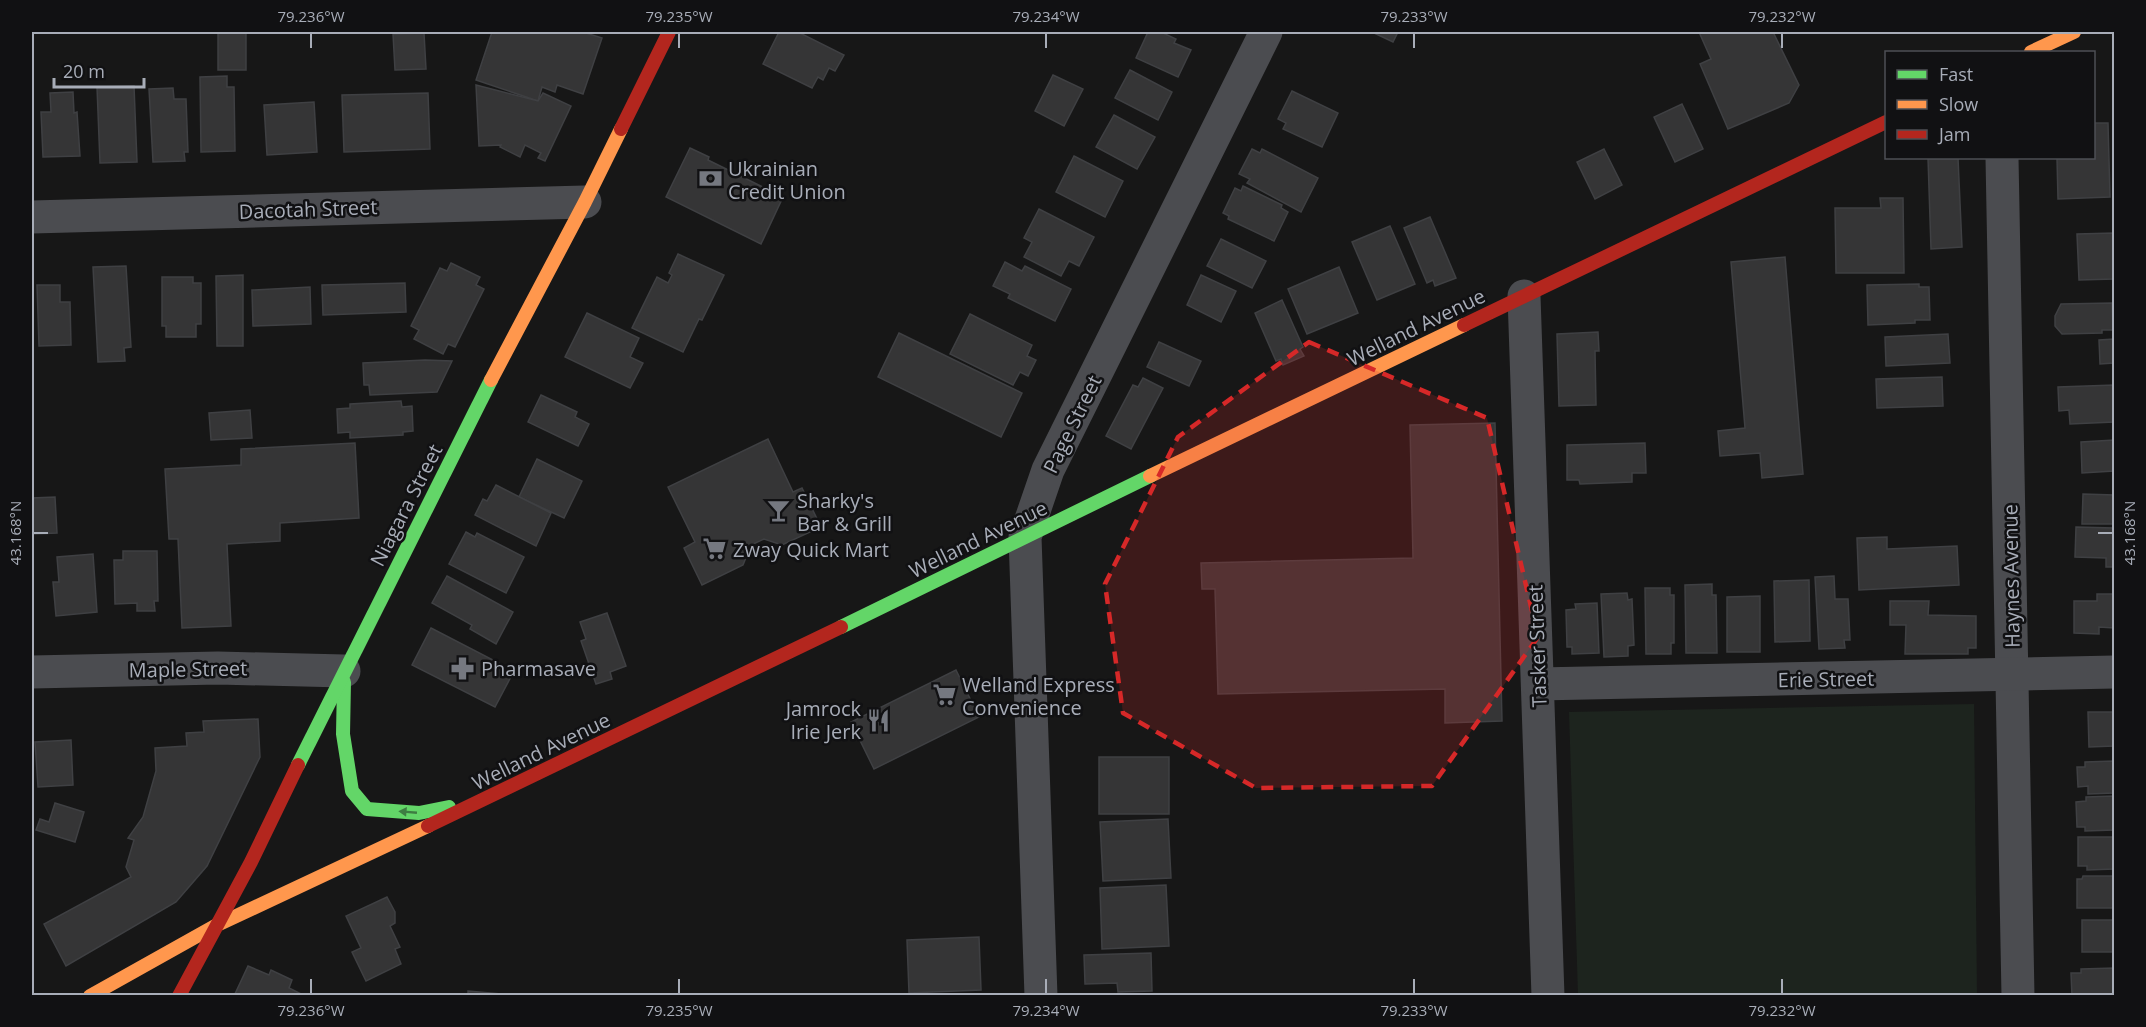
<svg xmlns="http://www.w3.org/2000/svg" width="2146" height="1027" font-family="'Open Sans',sans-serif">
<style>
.green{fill:#1d241e}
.building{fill:#353536;stroke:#3f4043;stroke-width:1.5}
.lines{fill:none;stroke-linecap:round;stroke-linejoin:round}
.street{stroke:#4b4c50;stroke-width:33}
.fast{stroke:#63d668;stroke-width:14}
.slow{stroke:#ff974d;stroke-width:14}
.jam{stroke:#b3261e;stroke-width:14}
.oneway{fill:#3e7d42}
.marked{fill:#d62828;fill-opacity:0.2;stroke:#d62828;stroke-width:4.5;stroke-dasharray:12 8;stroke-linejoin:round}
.ticks{fill:none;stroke:#a8adb8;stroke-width:2}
.labels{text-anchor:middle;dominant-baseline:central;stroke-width:5;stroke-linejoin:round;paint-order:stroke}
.poi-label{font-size:20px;fill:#a8adb8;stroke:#111113;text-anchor:start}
.street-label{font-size:20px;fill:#a8adb8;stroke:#111113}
.neatline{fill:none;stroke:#a8adb8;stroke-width:2}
.ticks-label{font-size:15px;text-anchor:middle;fill:#a8adb8}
</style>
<rect width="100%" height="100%" fill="#171717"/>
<path class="green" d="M1974 704 1977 995H1578L1569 712Z"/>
<g class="building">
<rect x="218" y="32" width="28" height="38"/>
<path d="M492 32H583L602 38 583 94 557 85 555 92 542 87 538 101 476 80Z"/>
<path d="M779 32H798L844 55 835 71 829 68 823 80 818 77 812 88 763 64Z"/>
<path d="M1148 32H1161L1176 39 1174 43 1191 50 1178 77 1136 58Z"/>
<path d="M1372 32H1398L1393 42Z"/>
<path d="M1699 32H1773L1799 85 1789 103 1728 129 1700 64 1711 59Z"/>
<path d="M424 33 426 69 395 70 393 34Z"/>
<path d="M1130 70 1172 92 1158 120 1115 98Z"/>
<path d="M1053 75 1083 89 1064 126 1035 111Z"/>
<path d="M227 76V87H234L235 151 201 152 200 77Z"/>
<path d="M476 85 538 101 543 93 571 106 545 161 538 158 541 153 525 145 520 157 500 147 501 145 479 146Z"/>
<path d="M134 86 137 162 100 163 97 87Z"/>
<path d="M173 88 174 99H186L188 152H184L185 161 153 162 149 89Z"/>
<path d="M1292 91 1338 113 1322 147 1283 129 1286 123 1278 119Z"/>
<path d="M73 92 74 113 77 112 80 156 43 157 41 112H51L50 93Z"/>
<path d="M428 93 430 149 344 152 342 95Z"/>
<path d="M314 102 317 152 267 155 264 105Z"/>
<path d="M1682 104 1703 149 1675 162 1654 117Z"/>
<path d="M1114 115 1155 137 1137 169 1096 147Z"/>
<path d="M2094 123H2108L2110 197 2058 199 2057 158H2094Z"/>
<path d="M690 148 709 157 708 160 783 197 761 244 666 197Z"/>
<path d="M1252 149 1260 153 1262 149 1318 178 1301 212 1247 183 1250 179 1239 174Z"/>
<path d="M1604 149 1622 185 1595 199 1577 162Z"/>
<path d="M1074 156 1123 181 1105 217 1056 192Z"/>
<path d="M1928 158H1958L1962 247 1931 249Z"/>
<path d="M1243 186 1282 205 1281 208 1288 212 1274 241 1228 219 1229 216 1223 213 1235 188 1241 191Z"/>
<path d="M1880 198H1903L1904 273H1836L1835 208H1881Z"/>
<path d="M1039 209 1094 237 1079 266 1069 261 1061 276 1024 257 1032 242 1024 238Z"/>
<path d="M1430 217 1456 278 1435 286 1433 280 1427 283 1404 228Z"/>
<path d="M1390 226 1415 284 1377 300 1352 242Z"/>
<path d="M2114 233V279L2079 280 2077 234Z"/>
<path d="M1221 239 1266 261 1252 288 1207 266Z"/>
<path d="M678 254 724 275 702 320 699 319 683 352 632 328 657 277 668 283 672 275 669 273Z"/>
<path d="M1785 257 1803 474 1762 478 1760 453 1720 456 1718 431 1745 428 1731 262Z"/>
<path d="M1005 262 1022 271 1025 266 1071 289 1055 321 1008 298 1010 294 993 286Z"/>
<path d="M451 263 480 277 476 285 484 289 455 347 448 344 443 354 414 339 419 330 411 326 440 268 447 271Z"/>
<path d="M126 266 131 347 124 348 125 361 98 362 93 267Z"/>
<path d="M1339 267 1358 313 1307 334 1288 289Z"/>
<path d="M243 275V346H217L216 276Z"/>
<path d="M1201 275 1236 291 1221 322 1187 305Z"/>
<path d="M162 277H193V283H201V324H196V337H166V326H162Z"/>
<path d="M405 283 406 312 323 315 322 285Z"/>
<path d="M1919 284V287H1929L1930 320H1915V323L1868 325 1867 285Z"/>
<path d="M37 285H60V302H70L71 345 39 346Z"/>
<path d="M310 287 311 324 253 326 252 290Z"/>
<path d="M1282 300 1303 347 1300 349 1304 356 1283 365 1281 359 1276 361 1255 313Z"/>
<path d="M2112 303 2113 330H2102V333L2062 334 2055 326V316L2061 304Z"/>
<path d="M587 313 639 338 630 357 643 363 630 388 565 357Z"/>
<path d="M970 314 1032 345 1027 356 1036 360 1028 376 1020 372 1013 385 950 354Z"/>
<path d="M1598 332 1599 351H1595L1596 405 1559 406 1557 334Z"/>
<path d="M899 333 1022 393 1001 437 878 377Z"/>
<path d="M1948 334 1950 363 1886 366 1885 337Z"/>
<path d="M2114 339V363L2100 364 2099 340Z"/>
<path d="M1159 342 1201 361 1189 386 1147 367Z"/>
<path d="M425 360 452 361 437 392 370 395 369 385H364L363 363Z"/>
<path d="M1942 377 1943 406 1877 408 1876 379Z"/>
<path d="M1143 378 1163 388 1131 449 1106 436 1133 385 1138 387Z"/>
<path d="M2114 385V422L2070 424 2069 410 2059 411 2058 387Z"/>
<path d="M541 395 577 412 575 417 589 424 578 446 528 422Z"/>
<path d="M401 401 402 407 412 406 413 431 403 432V435L350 438V432L338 433 337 409 350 408V404Z"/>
<path d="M250 410 252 438 211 440 209 413Z"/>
<path d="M1495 423 1502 721 1445 723V689L1218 694 1215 589H1202L1201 563 1413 558 1410 425Z"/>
<path d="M768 439 793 492 802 488 821 527 782 545 764 539 751 545 743 565 702 585 684 548 695 542 668 487Z"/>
<path d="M2114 440V471L2082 473 2081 442Z"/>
<path d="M355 443 359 518 280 523V541L227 544 231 626 182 628 178 539H169L165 469 241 465V449Z"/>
<path d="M1645 443 1646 473H1632V482L1580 484 1579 480H1567V445Z"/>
<path d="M537 459 582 481 564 518 519 497Z"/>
<path d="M496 485 551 513 536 546 475 515 483 499 487 501Z"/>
<path d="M2083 494 2114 495V524H2082Z"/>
<path d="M55 497 57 533 32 534V498Z"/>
<path d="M2076 527 2114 528V567H2106V558L2075 557Z"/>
<path d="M466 532 475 537 477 533 524 557 506 593 449 564Z"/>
<path d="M1887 537V549L1957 546 1959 585 1859 590 1857 538Z"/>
<path d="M123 551H157L158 601H154L155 611H137V603L115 604 114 560H123Z"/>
<path d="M93 554 97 612 56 616 53 582H59L57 557Z"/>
<path d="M447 576 513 612 496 644 470 629 472 625 432 603Z"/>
<path d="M1834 576 1835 599H1848L1850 640H1844L1845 648 1819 649 1815 577Z"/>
<path d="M1809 580 1810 641 1775 642 1774 581Z"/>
<path d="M1712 584V595H1716L1717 653H1686L1685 585Z"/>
<path d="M1645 588H1670V595H1674V643H1671V654H1646Z"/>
<path d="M1627 593 1628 600 1632 599 1634 645 1628 646V656L1604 657 1601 594Z"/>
<path d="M2097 594H2113L2114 628 2099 627V634L2074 633V601H2097Z"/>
<path d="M1760 596V652H1727V597Z"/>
<path d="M1890 601H1929L1928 615 1976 616V648H1968V654H1905L1906 625H1890Z"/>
<path d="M1597 603 1599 653 1572 654V647H1567L1566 610 1576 609 1575 604Z"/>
<path d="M607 613 626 666 610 672 612 679 596 684 581 641 586 639 580 622Z"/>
<path d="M431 628 514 671 495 707 412 665Z"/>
<path d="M956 670 979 717 874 769 851 722Z"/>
<path d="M2088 712H2114V746L2089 747Z"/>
<path d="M258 719 260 757 207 866 176 902 66 966 44 924 131 877 126 867 134 840 128 838 143 817 156 771 155 748 187 746 186 733 204 732 203 721Z"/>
<path d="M71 740 73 785 38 787 35 742Z"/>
<rect x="1099" y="757" width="70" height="57"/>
<path d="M2114 761V793L2088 794V786L2078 787 2077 767H2085V762Z"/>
<path d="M2114 796V830L2085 831V827H2077L2076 802 2086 801V797Z"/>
<path d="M55 803 84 812 75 842 36 830 40 819 49 822Z"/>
<path d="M1168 819 1171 878 1103 881 1100 822Z"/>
<path d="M2078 837H2114V869L2087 870V866H2078Z"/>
<path d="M2083 876H2114V908H2077V879H2082Z"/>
<path d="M1166 885 1169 946 1102 949 1100 888Z"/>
<path d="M387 897 395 912V923L390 926 400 947 395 949 401 964 366 981 352 952 361 948 346 916Z"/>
<rect x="2082" y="920" width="32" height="32"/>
<path d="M979 937 981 990 909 993 907 940Z"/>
<path d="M1151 953 1152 991 1118 992 1117 983 1085 984 1084 955Z"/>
<path d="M248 966 269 975 271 970 292 980 289 988 305 996H234Z"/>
<path d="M2114 968V996H2072L2071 973H2081V969Z"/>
<path d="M468 991 524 996H468Z"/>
</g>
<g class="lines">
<g class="street">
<path d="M2002 158 2018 996"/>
<path d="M32 217 585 202"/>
<path d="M1524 296 1548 996"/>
<path d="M32 672 218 668 344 671"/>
<path d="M1538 684 2114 672"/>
<path d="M1041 996 1025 537 1048 470 1266 32"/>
</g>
<g class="fast">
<path d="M841 627 1150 476"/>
<path d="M344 682 343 734 352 791 367 809 419 813 449 807"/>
<path d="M298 765 491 380"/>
</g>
<g class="slow">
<path d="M2031 52 2074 32"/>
<path d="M491 380 585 202 621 129"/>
<path d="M1150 476 1464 325"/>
<path d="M90 996 215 926 428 826"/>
</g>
<g class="jam">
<path d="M621 129 669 32"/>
<path d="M1464 325 1886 122"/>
<path d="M428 826 841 627"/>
<path d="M179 996 251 862 298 765"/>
</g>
</g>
<defs><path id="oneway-solid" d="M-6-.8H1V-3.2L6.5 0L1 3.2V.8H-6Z" transform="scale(1.5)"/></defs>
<use class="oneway" href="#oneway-solid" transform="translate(408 812) rotate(-175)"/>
<path class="marked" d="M1309 342 1487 418 1538 637 1432 786 1256 788 1123 713 1105 584 1178 437Z"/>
<path class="ticks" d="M311 33V48M679 33V48M1046 33V48M1414 33V48M1782 33V48M33 533H48M2098 533H2113M311 979V994M679 979V994M1046 979V994M1414 979V994M1782 979V994"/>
<defs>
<symbol id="bank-bare" viewBox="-9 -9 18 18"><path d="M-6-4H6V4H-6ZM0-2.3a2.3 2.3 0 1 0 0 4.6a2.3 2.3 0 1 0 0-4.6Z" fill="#757880" stroke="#111113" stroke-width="2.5" paint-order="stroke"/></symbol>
<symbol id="bar-bare" viewBox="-9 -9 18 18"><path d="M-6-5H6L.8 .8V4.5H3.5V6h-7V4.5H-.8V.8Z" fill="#757880" stroke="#111113" stroke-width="2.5" paint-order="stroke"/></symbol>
<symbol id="supermarket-bare" viewBox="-9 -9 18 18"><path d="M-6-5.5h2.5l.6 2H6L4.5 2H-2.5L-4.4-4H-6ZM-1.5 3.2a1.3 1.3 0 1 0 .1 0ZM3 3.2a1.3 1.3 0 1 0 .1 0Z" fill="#757880" stroke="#111113" stroke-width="2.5" paint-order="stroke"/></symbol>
<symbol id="pharmacy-bare" viewBox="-9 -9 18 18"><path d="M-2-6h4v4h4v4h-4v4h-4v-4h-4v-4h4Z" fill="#757880" stroke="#111113" stroke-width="2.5" paint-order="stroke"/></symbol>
<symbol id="restaurant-bare" viewBox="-9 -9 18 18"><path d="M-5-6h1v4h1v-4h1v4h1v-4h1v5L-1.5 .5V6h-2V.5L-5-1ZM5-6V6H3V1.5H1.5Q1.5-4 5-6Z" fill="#757880" stroke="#111113" stroke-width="2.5" paint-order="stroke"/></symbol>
</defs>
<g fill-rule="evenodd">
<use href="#bank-bare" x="694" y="162" width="33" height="33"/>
<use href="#bar-bare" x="762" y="494" width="33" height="33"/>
<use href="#supermarket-bare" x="698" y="532" width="33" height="33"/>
<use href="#pharmacy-bare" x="446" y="652" width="33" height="33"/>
<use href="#supermarket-bare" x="928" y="678" width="33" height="33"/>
<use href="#restaurant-bare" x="862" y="704" width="33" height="33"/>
</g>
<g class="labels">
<g class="poi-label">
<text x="728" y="168">Ukrainian<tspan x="728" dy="23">Credit Union</tspan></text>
<text x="797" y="500">Sharky's<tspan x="797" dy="23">Bar &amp; Grill</tspan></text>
<text x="733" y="549">Zway Quick Mart</text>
<text x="481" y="668">Pharmasave</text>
<text x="962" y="684">Welland Express<tspan x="962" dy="23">Convenience</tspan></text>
<text x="861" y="708" text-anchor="end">Jamrock<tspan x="861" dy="23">Irie Jerk</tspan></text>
</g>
<g class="street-label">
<text transform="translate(308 209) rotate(-2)">Dacotah Street</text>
<text transform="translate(1416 327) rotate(-26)">Welland Avenue</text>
<text transform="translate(1072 424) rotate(-64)">Page Street</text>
<text transform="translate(406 505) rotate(-63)">Niagara Street</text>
<text transform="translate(978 539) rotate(-26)">Welland Avenue</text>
<text transform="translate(2011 576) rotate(-91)">Haynes Avenue</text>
<text transform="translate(1537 646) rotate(-92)">Tasker Street</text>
<text transform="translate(188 669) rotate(-1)">Maple Street</text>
<text transform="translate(1826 679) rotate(-1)">Erie Street</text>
<text transform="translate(541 751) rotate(-26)">Welland Avenue</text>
</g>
</g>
<rect width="2146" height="1027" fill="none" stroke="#111113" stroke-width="66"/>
<rect x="1885" y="51" width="210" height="108" fill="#111113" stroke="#4d4f55" stroke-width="1.5"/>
<rect x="1897" y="70" width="30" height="9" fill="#63d668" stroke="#4d4f55" stroke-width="1.5"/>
<text x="1939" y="81" font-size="18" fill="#a8adb8">Fast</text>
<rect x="1897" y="100" width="30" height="9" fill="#ff974d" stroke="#4d4f55" stroke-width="1.5"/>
<text x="1939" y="111" font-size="18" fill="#a8adb8">Slow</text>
<rect x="1897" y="130" width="30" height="9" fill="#b3261e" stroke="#4d4f55" stroke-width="1.5"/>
<text x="1939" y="141" font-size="18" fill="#a8adb8">Jam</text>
<path d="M54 78v9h90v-9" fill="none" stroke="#a8adb8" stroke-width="3"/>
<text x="63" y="78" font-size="18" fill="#a8adb8" stroke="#111113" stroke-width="4.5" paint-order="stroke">20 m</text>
<rect x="33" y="33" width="2080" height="961" class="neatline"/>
<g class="ticks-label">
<text x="311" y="22">79.236°W</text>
<text x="679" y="22">79.235°W</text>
<text x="1046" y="22">79.234°W</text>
<text x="1414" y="22">79.233°W</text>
<text x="1782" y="22">79.232°W</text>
<text transform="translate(16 533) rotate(-90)" y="5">43.168°N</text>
<text transform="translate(2130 533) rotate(-90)" y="5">43.168°N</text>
<text x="311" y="1016">79.236°W</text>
<text x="679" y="1016">79.235°W</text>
<text x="1046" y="1016">79.234°W</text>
<text x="1414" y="1016">79.233°W</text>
<text x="1782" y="1016">79.232°W</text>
</g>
</svg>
